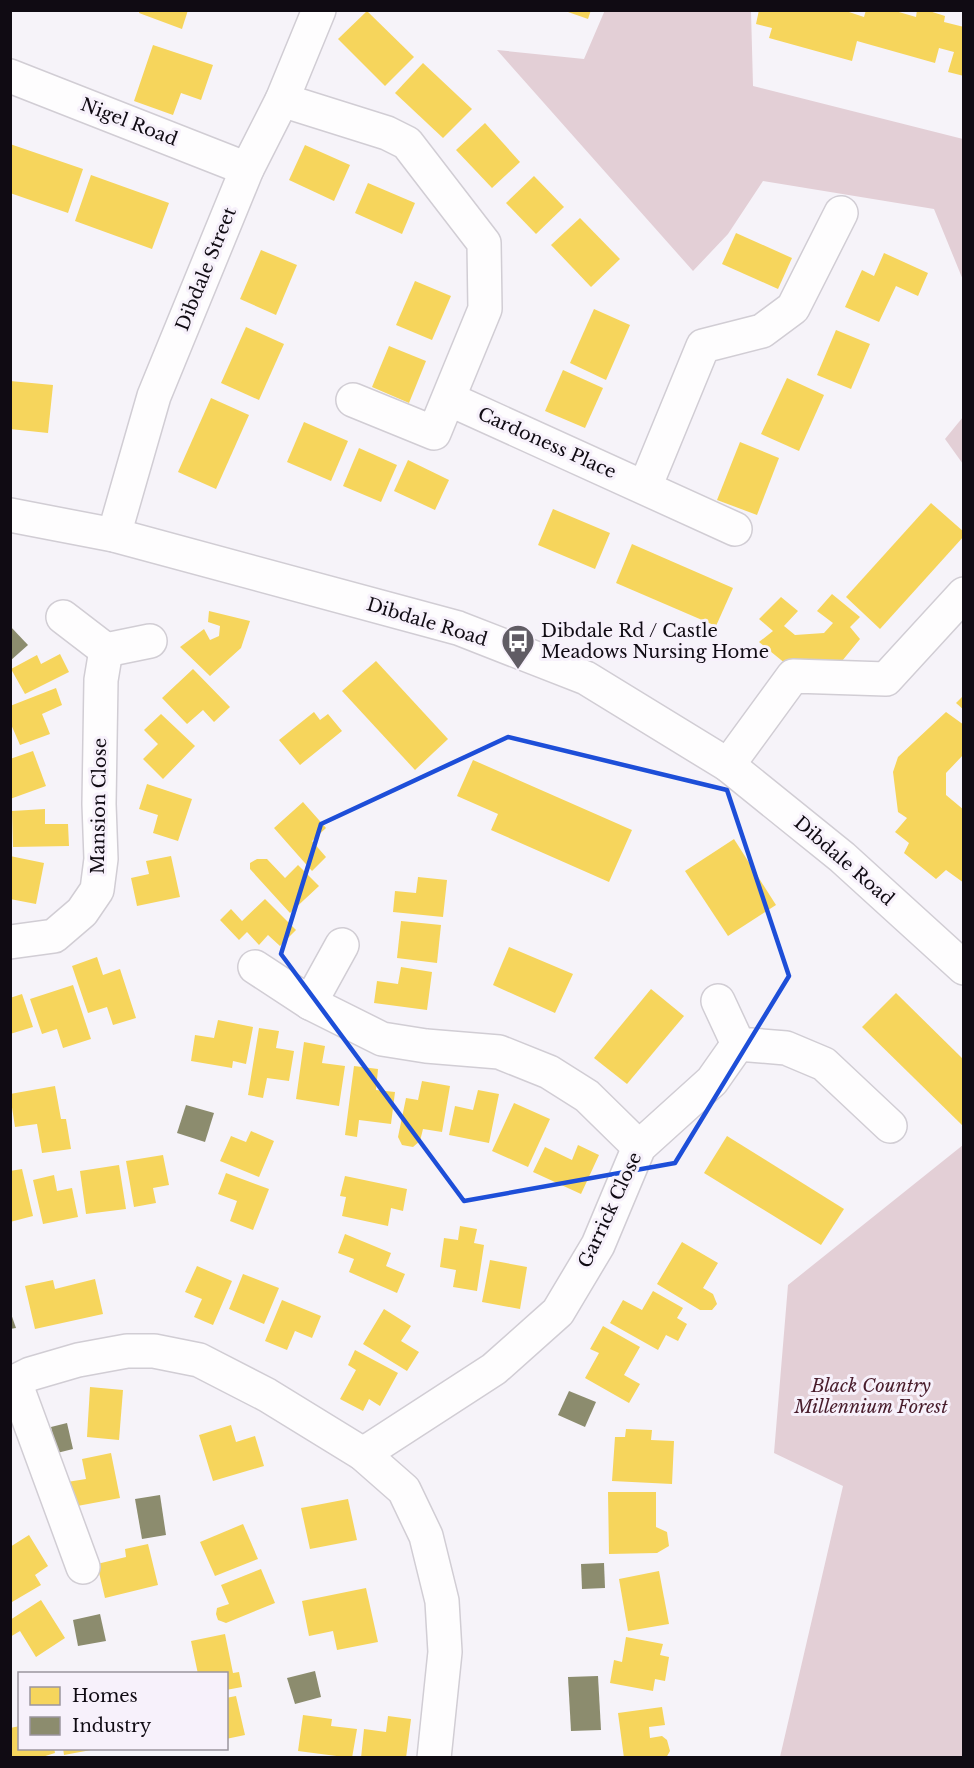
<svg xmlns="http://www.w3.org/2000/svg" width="974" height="1768" font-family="'Libre Baskerville',serif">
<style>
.forest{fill:#e3cfd6}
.homes{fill:#f6d55c}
.industry{fill:#8c8c6e}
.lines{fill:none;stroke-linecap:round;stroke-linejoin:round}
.minor-casing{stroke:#d1cdd4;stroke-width:36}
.minor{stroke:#fefdfe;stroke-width:33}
.marked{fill:none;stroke:#1d4ed8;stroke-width:4.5;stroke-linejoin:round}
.labels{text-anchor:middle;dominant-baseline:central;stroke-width:6;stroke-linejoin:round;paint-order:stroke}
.street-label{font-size:18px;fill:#100b13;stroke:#f7f1fb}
.poi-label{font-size:18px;fill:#100b13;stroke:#f7f1fb;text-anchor:start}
.park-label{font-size:18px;font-style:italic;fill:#481c2b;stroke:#f7f1fb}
</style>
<rect width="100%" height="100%" fill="#f6f3f9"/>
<g class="forest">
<path d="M605 10 751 11 753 86 963 139V280L934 209 763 181 728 234 693 271 497 50 584 59Z"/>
<path d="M963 417V464L945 439Z"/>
<path d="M963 1145V1757H780L843 1486 774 1453 788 1285Z"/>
</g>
<g class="homes">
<path d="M140 10H188L182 29 139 13Z"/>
<path d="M568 10H591L588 19 568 12Z"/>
<path d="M759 10H843L864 17 866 10H892L916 17 917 10H926L945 16 944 22 964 27V76L948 72 954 52 939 48 935 63 857 41 852 61 769 38 772 28 756 24Z"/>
<path d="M367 11 414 57 385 86 338 39Z"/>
<path d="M153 45 213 65 201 100 181 93 173 115 134 101Z"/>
<path d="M423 63 472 109 443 138 395 93Z"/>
<path d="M485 123 520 162 492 188 456 150Z"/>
<path d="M10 144 83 169 68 213 10 193Z"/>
<path d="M305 145 350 165 334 201 289 180Z"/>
<path d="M91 175 169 203 152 249 75 221Z"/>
<path d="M534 176 564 207 536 234 506 203Z"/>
<path d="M368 183 415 203 402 234 355 213Z"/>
<path d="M580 218 620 259 591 287 551 245Z"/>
<path d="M736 233 792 258 778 289 722 264Z"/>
<path d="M261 250 297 265 276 315 240 299Z"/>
<path d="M884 253 928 273 918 296 896 286 879 322 845 307 862 270 874 276Z"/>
<path d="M415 281 451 296 432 340 396 325Z"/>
<path d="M594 309 630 325 606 380 570 363Z"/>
<path d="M246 327 284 344 259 400 221 383Z"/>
<path d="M836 330 870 344 851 389 817 375Z"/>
<path d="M389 346 426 361 409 403 372 387Z"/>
<path d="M563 370 603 388 585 428 545 411Z"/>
<path d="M787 378 824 395 799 451 761 434Z"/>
<path d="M10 381 53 385 48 433 10 429Z"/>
<path d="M211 398 249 415 216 489 178 472Z"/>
<path d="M304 422 348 441 331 481 287 462Z"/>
<path d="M740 442 779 458 757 515 717 500Z"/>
<path d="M359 448 397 465 381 502 343 486Z"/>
<path d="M408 460 449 480 435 510 394 491Z"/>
<path d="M931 503 964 532V536L880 629 846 597Z"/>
<path d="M553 509 610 533 595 569 538 545Z"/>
<path d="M632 544 733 588 716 626 616 583Z"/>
<path d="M832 594 860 617 850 627 860 639 842 661 786 664 759 642 773 631 759 619 781 597 798 611 784 626 795 635 824 633 833 623 817 611Z"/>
<path d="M209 611 250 621 241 648 210 676 180 647 204 629 210 640 219 636 220 626 208 622Z"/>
<path d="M60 654 69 672 25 694 11 669 37 655 41 664Z"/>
<path d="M376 661 448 739 415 770 342 691Z"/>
<path d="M193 669 230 707 214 722 203 710 187 724 162 698Z"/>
<path d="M56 688 62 705 42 714 50 734 20 745 10 722V706Z"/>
<path d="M964 695V710L956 703Z"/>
<path d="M314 712 320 720 328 714 342 731 300 765 279 740Z"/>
<path d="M946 712 964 725V754L946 773V795L964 810V883L946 870 936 879 904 853 909 843 895 832 907 818 898 812 893 772 898 757Z"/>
<path d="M161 714 195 746 163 779 143 759 158 744 144 730Z"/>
<path d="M33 751 46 786 10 799V759Z"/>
<path d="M473 760 632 830 609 882 491 830 498 814 457 796Z"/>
<path d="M147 784 192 799 178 841 153 833 158 815 139 809Z"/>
<path d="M303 802 326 828 312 841 326 857 312 871 274 828Z"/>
<path d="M45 809V824H68L69 846 13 847 12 811Z"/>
<path d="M734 839 776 905 728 936 685 871Z"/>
<path d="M10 856 44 863 36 904 10 899Z"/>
<path d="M171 856 180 897 137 906 131 878 149 874 146 861Z"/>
<path d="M257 859H267L285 878 298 865 319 886 290 913 250 869V863Z"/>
<path d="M418 877 447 880 443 917 393 912 395 891 416 893Z"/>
<path d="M265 899 296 930 280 946 268 935 259 945 247 932 239 940 220 920 231 909 242 921Z"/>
<path d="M401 921 441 925 437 963 397 958Z"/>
<path d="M509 947 573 974 555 1013 493 985Z"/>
<path d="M97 957 103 975 120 969 136 1018 113 1025 107 1007 88 1013 72 966Z"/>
<path d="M401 967 432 972 427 1010 374 1003 377 981 398 984Z"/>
<path d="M73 985 91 1039 63 1048 57 1029 42 1034 30 999Z"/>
<path d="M651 989 684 1016 627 1084 594 1058Z"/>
<path d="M896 993 964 1060V1127L862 1027Z"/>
<path d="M22 994 33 1027 10 1034V998Z"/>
<path d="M218 1020 253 1027 246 1064 233 1061 232 1068 191 1061 195 1035 214 1038Z"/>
<path d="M259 1028 279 1031 276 1048 294 1051 289 1081 267 1078 263 1098 248 1095Z"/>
<path d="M304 1042 325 1046 322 1063 345 1066 339 1106 296 1099Z"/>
<path d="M354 1066 378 1069 376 1090 395 1092 391 1124 359 1120 357 1137 345 1135Z"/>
<path d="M422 1081 450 1086 442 1132 423 1129 420 1141 413 1147 402 1145 398 1137 406 1098 418 1100Z"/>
<path d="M55 1086 61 1119H66L71 1149 42 1153 37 1124 15 1127 10 1094Z"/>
<path d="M478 1090 499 1094 489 1143 449 1135 455 1106 473 1110Z"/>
<path d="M514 1103 550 1119 528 1167 492 1151Z"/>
<path d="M251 1131 274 1141 259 1177 220 1161 231 1136 246 1142Z"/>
<path d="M727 1136 844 1209 821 1245 704 1173Z"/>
<path d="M578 1145 599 1155 581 1194 533 1172 545 1147 572 1160Z"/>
<path d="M163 1155 169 1185 153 1188 156 1203 134 1207 126 1161Z"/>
<path d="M119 1165 126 1209 86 1214 80 1171Z"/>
<path d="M22 1169 33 1216 10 1222V1171Z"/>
<path d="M226 1173 269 1189 253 1230 230 1221 237 1201 218 1194Z"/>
<path d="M54 1175 57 1191 72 1188 78 1217 43 1224 33 1180Z"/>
<path d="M345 1176 407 1189 403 1211 391 1208 388 1226 342 1216 346 1197 340 1196Z"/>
<path d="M460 1226 477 1229 474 1243 484 1245 477 1291 453 1287 456 1270 440 1267 444 1238 458 1240Z"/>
<path d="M345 1234 391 1253 386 1266 405 1274 397 1293 349 1272 354 1259 338 1253Z"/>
<path d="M682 1242 718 1263 703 1288 713 1294 717 1304 712 1310H700L657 1284Z"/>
<path d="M490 1260 527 1267 520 1309 482 1302Z"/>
<path d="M197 1266 232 1281 213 1325 194 1317 202 1299 185 1292Z"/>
<path d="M243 1274 279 1288 264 1324 229 1309Z"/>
<path d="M95 1279 103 1314 35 1329 25 1286 53 1280 55 1289Z"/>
<path d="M653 1291 683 1308 677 1318 687 1324 678 1341 666 1335 658 1350 610 1323 623 1300 642 1310Z"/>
<path d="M282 1300 321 1316 312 1338 295 1331 287 1350 265 1341Z"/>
<path d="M384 1309 411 1326 401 1341 419 1352 407 1371 363 1344Z"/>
<path d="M603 1326 640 1347 624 1375 640 1384 629 1403 585 1378 599 1353 590 1349Z"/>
<path d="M355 1350 398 1373 380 1406 369 1399 363 1411 340 1399 356 1370 348 1365Z"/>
<path d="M90 1387 123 1390 119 1440 87 1437Z"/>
<path d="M231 1425 236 1442 255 1436 264 1466 213 1481 199 1435Z"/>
<path d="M626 1429 652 1430 651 1440 674 1441 672 1484 612 1481 615 1437H625Z"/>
<path d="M111 1453 120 1498 72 1507 67 1482 86 1479 82 1459Z"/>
<path d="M608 1492H656V1527L667 1532 669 1546 657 1553 609 1554Z"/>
<path d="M348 1499 357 1540 310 1549 301 1508Z"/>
<path d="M243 1524 258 1559 215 1576 200 1542Z"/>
<path d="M29 1535 48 1566 35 1575 41 1585 12 1602 10 1599V1547Z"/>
<path d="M148 1544 158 1585 105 1598 97 1564 126 1557 125 1549Z"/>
<path d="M261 1569 275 1603 226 1623 218 1620 216 1614 217 1608 229 1604 221 1585Z"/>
<path d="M659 1571 669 1624 628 1631 619 1579Z"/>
<path d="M366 1588 378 1642 337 1650 333 1631 309 1636 302 1601Z"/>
<path d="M41 1600 65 1638 36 1657 20 1631 10 1637V1620Z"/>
<path d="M225 1634 233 1673 239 1672 242 1687 226 1690V1674H198L191 1641Z"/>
<path d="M626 1637 663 1644 660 1655 669 1657 665 1681 655 1679 653 1691 610 1683 614 1660 622 1662Z"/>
<path d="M236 1696 245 1735 226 1739V1698Z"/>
<path d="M662 1707 665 1725 649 1727 650 1738 662 1736 667 1740 670 1751 666 1758H624L618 1713Z"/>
<path d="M303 1715 332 1719 331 1726 357 1729 352 1758 298 1751Z"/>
<path d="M388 1716 411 1719 406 1758H361L364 1729 386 1732Z"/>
<path d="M20 1726V1748H54L55 1753 39 1758H10V1728Z"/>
<path d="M63 1748H91V1750L64 1755Z"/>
</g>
<g class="industry">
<path d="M10 626 28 645 10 661Z"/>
<path d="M186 1105 214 1113 205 1142 177 1133Z"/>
<path d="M10 1311 16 1328 10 1329Z"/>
<path d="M569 1391 596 1402 585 1427 558 1415Z"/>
<path d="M67 1423 73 1449 57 1453 51 1427Z"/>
<path d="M160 1495 166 1535 142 1539 135 1499Z"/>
<path d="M604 1563 605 1588 582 1589 581 1564Z"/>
<path d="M100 1614 106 1641 78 1646 73 1620Z"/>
<path d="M315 1671 321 1697 295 1704 287 1678Z"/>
<path d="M598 1676 601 1730 571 1731 568 1677Z"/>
</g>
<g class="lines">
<defs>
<g id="minor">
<path d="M10 76 247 169"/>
<path d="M282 100 387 133 407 143 484 243 485 309 434 433 353 400"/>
<path d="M449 399 735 529"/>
<path d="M645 487 703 346 762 331 793 308 841 213"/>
<path d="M10 515 114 535 458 628 586 678 728 765 842 857 964 968"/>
<path d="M114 535 154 396 247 169 282 100 319 10"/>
<path d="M63 617 106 650 150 641"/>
<path d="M728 765 793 676 886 679 964 594"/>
<path d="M10 942 54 936 82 912 97 890 101 859 99 804 101 680 106 650"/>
<path d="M255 967 310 1003 382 1039 426 1046 499 1052 549 1072 587 1096 639 1147"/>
<path d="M718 1001 738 1044 786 1048 824 1064 890 1126"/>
<path d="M310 1003 342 945"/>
<path d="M15 1382 83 1567"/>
<path d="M10 1384 30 1374 78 1360 127 1351H154L199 1360 267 1395 363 1454 404 1490 426 1536 442 1601 445 1652 434 1758"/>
<path d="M363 1454 494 1369 558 1312 598 1245 639 1147 712 1081 738 1044"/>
</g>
</defs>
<use href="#minor" class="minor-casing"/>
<use href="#minor" class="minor"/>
</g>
<path class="marked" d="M508 737 727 790 789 976 675 1163 464 1201 281 954 321 824Z"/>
<defs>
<symbol id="bus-pin" viewBox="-11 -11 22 30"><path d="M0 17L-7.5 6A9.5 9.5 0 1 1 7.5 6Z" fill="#605c64" stroke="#f7f1fb"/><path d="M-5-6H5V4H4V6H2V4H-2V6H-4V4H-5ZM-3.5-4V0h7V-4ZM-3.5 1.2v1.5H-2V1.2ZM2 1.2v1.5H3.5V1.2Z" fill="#fff"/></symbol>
</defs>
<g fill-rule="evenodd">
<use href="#bus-pin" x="499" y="622" width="38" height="52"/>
</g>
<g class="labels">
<g class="street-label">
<text transform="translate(129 122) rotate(21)">Nigel Road</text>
<text transform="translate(206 269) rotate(-68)">Dibdale Street</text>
<text transform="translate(547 443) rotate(24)">Cardoness Place</text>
<text transform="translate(427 622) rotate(17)">Dibdale Road</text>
<text transform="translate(99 806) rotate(-89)">Mansion Close</text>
<text transform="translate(844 861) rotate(41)">Dibdale Road</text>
<text transform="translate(610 1210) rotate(-65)">Garrick Close</text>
</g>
<g class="poi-label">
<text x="541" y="631">Dibdale Rd / Castle<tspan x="541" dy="21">Meadows Nursing Home</tspan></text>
</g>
<g class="park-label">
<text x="871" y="1386">Black Country<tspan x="871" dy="21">Millennium Forest</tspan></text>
</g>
</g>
<rect width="974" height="1768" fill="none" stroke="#100b13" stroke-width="24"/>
<rect x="18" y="1672" width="210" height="78" fill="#f7f1fb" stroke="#9b959e" stroke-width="1.5"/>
<rect x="30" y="1687" width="30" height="18" fill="#f6d55c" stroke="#9b959e" stroke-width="1.5"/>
<text x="72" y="1702" font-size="18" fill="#100b13">Homes</text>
<rect x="30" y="1717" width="30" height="18" fill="#8c8c6e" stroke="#9b959e" stroke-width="1.5"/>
<text x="72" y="1732" font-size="18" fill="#100b13">Industry</text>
</svg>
